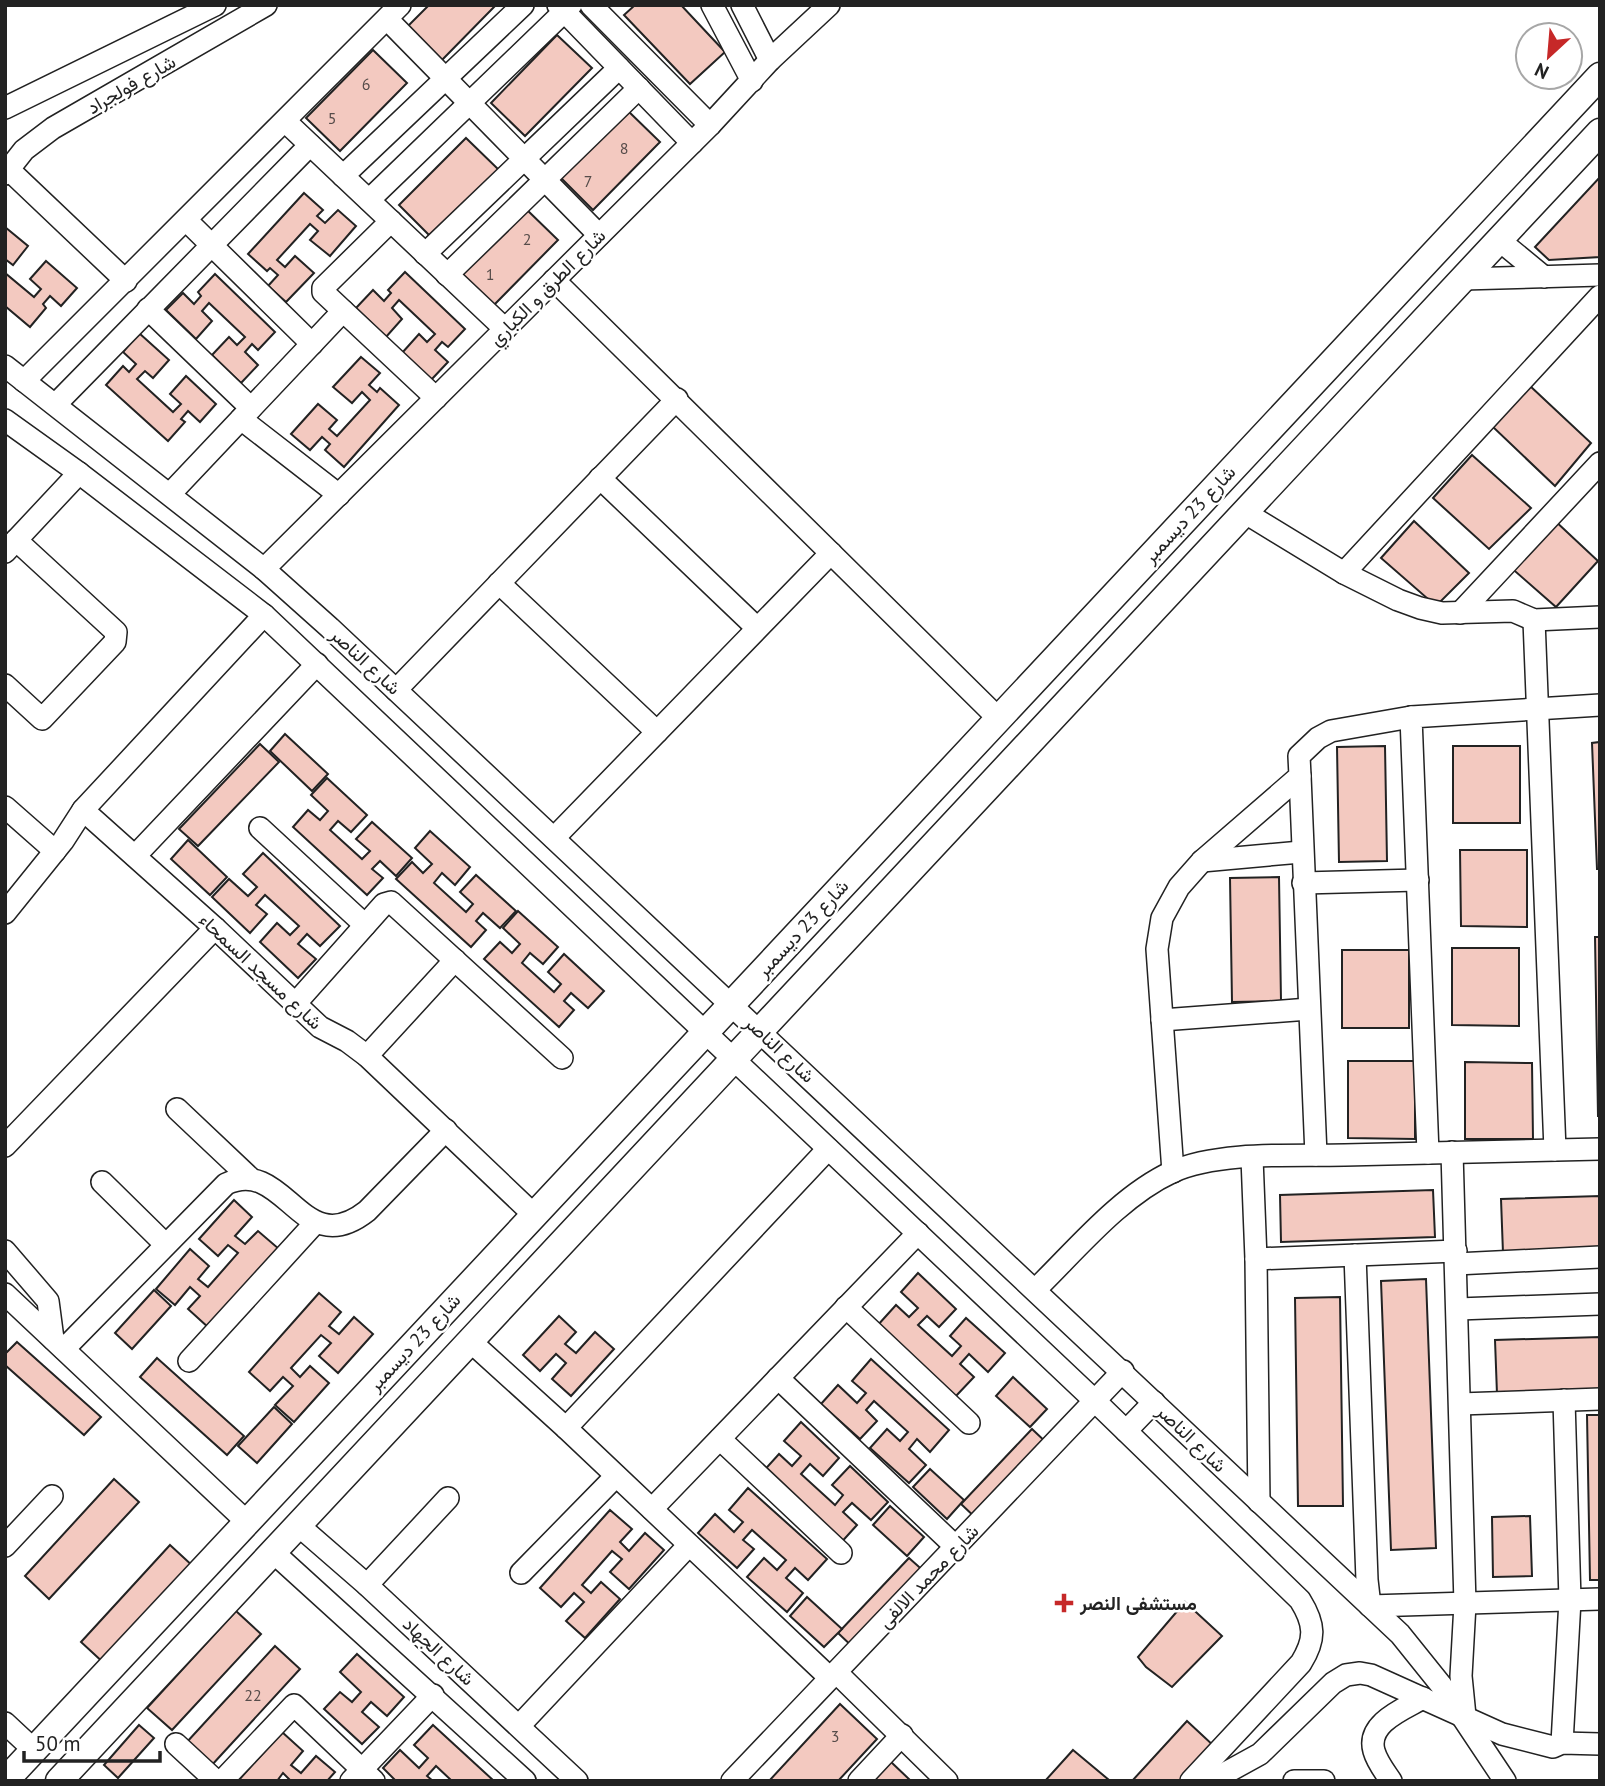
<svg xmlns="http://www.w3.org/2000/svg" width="1605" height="1786" font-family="'PT Sans',Vazirmatn,sans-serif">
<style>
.building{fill:#f3c9c0;stroke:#222;stroke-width:2}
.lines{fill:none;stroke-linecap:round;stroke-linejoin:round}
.minor-casing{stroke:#222;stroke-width:24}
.major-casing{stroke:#222;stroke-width:29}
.minor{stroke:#fff;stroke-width:21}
.major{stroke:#fff;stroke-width:26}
.poi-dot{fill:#c62828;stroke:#fff;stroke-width:2.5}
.labels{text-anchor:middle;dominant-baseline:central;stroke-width:5;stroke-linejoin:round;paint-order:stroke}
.number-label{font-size:16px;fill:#564c4a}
.street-label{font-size:19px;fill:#222;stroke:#fff}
.poi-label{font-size:19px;font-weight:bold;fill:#222;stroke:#fff;text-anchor:start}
</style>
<rect width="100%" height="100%" fill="#fff"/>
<g class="building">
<path d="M429 5H496L440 62 406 28Z"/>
<path d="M635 5H681L725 52 690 84 624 15Z"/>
<path d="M557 35 592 68 525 136 491 103Z"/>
<path d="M373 50 407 83 340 151 306 118Z"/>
<path d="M625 108 660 142 593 210 559 176Z"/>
<path d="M466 138 500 171 433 239 399 205Z"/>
<path d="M1600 177V257L1549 260 1535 247Z"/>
<path d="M304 193 323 210 317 216 325 223 338 210 356 226 330 256 310 240 318 231 310 224 277 260 285 267 295 256 314 273 286 302 268 286 278 275 270 268 267 271 248 254Z"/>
<path d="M524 207 558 240 491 308 457 275Z"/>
<path d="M5 227 28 246 13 265 5 259Z"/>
<path d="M46 261 77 288 61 306 50 296 43 304 46 308 30 327 5 306V273L34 297 41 289 30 279Z"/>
<path d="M405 272 465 329 448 347 442 342 435 350 448 362 431 380 402 353 419 334 427 342 435 334 399 300 392 308 402 319 386 337 356 308 373 290 384 301 391 293 388 290Z"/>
<path d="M215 274 275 332 258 350 252 344 245 352 258 365 241 383 212 355 229 337 237 345 245 337 209 303 202 311 212 321 196 339 166 310 183 293 194 304 201 296 198 292Z"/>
<path d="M139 333 169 360 153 378 145 371 137 379 173 412 181 404 170 394 186 376 216 404 200 422 188 411 181 419 185 422 168 441 106 385 123 366 129 372 136 364 123 352Z"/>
<path d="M361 357 380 373 369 385 377 392 380 388 399 405 344 467 325 450 330 444 322 437 310 450 291 434 318 404 337 420 329 429 337 436 370 400 362 392 352 403 333 387Z"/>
<path d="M1529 385 1591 443 1555 486 1493 427Z"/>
<path d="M1472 455 1531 508 1489 549 1433 498Z"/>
<path d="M1552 518 1598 561 1556 607 1508 565Z"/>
<path d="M1414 521 1469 573 1436 606 1381 558Z"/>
<path d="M285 734 328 774 312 791 270 751Z"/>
<path d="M1600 742V869H1597L1592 743Z"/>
<path d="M260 744 279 762 198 846 179 829Z"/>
<path d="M1385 746 1387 861 1339 862 1337 747Z"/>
<rect x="1453" y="746" width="67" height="77"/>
<path d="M327 778 367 815 351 832 338 821 330 830 362 859 370 851 356 839 372 822 412 858 396 876 380 861 372 869 383 878 367 895 293 827 308 810 320 820 328 811 311 795Z"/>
<path d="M430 831 470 867 455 885 442 873 434 883 466 912 473 904 460 892 476 875 516 911 500 928 483 913 476 921 486 930 471 947 396 879 412 862 423 873 432 864 415 848Z"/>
<path d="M188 840 227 877 210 895 171 859Z"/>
<path d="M1460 850H1527V927L1461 926Z"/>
<path d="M263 853 340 926 320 946 307 934 298 944 316 959 298 978 260 942 277 923 290 935 299 926 265 895 256 905 267 914 250 933 212 897 229 879 248 896 257 887 243 874Z"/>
<path d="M1279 877 1281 1001 1232 1002 1230 878Z"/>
<path d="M518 911 558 947 543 964 530 953 522 963 554 992 561 984 548 972 564 954 604 991 588 1008 571 993 564 1001 574 1010 559 1027 484 959 500 942 512 953 520 944 503 928Z"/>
<path d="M1595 937H1600V1116H1598Z"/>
<path d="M1452 948H1519V1026L1452 1025Z"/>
<rect x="1342" y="950" width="67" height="78"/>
<path d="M1348 1061H1415V1139L1348 1138Z"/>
<path d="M1465 1062 1532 1063 1533 1139H1465Z"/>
<path d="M1433 1190 1435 1237 1281 1242 1280 1195Z"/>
<path d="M1600 1196V1250L1503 1253 1501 1199Z"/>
<path d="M234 1200 252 1217 235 1236 245 1244 258 1231 279 1249 209 1328 188 1309 200 1296 190 1287 175 1305 156 1289 190 1249 209 1266 198 1279 208 1287 238 1253 228 1245 218 1256 199 1239Z"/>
<path d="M918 1273 956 1309 939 1327 927 1316 918 1325 952 1356 961 1346 950 1336 966 1318 1005 1353 988 1372 969 1354 960 1364 974 1377 955 1397 877 1326 896 1305 909 1317 918 1308 901 1292Z"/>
<path d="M1426 1279 1436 1548 1391 1550 1381 1281Z"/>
<path d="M154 1290 171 1306 132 1349 115 1333Z"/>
<path d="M319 1293 341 1312 329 1326 339 1334 354 1317 373 1334 338 1373 319 1356 331 1343 321 1335 291 1368 300 1377 310 1366 329 1383 294 1422 275 1405 293 1386 283 1377 270 1391 249 1372Z"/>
<path d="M1340 1297 1343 1506H1298L1295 1298Z"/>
<path d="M559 1316 576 1332 565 1344 576 1353 595 1332 614 1349 571 1396 552 1379 566 1363 556 1354 540 1371 523 1355Z"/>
<path d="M1600 1337V1391L1497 1394 1495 1340Z"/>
<path d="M17 1342 101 1417 84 1435 5 1365V1354Z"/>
<path d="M157 1358 244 1436 227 1455 140 1377Z"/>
<path d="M871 1359 949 1430 930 1452 917 1439 909 1449 926 1465 909 1483 870 1448 887 1429 900 1441 908 1432 874 1401 866 1410 877 1421 860 1439 821 1404 838 1385 857 1403 866 1393 852 1381Z"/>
<path d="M1013 1377 1047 1409 1030 1427 996 1396Z"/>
<path d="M274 1407 292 1424 257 1463 238 1446Z"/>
<path d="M1587 1415H1600V1580H1590Z"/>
<path d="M801 1422 839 1458 823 1476 810 1464 801 1474 835 1505 843 1495 832 1485 850 1466 888 1502 871 1520 852 1503 843 1512 857 1525 838 1546 760 1475 779 1454 792 1466 801 1456 784 1441Z"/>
<path d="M1032 1429 1050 1446 979 1521 961 1504Z"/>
<path d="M930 1469 964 1500 947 1519 913 1487Z"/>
<path d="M114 1479 139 1502 49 1599 25 1576Z"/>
<path d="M748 1488 827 1559 808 1580 795 1568 786 1578 803 1593 787 1612 747 1577 764 1558 777 1570 786 1560 752 1530 743 1540 754 1549 737 1568 698 1533 715 1514 734 1532 743 1522 729 1510Z"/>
<path d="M890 1506 924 1537 907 1556 873 1525Z"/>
<path d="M610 1510 632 1529 620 1542 629 1551 645 1533 664 1550 629 1589 610 1572 622 1559 612 1551 582 1585 591 1593 601 1582 620 1599 585 1638 566 1621 584 1602 574 1593 561 1607 540 1588Z"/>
<path d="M1530 1516 1532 1576 1493 1577 1492 1517Z"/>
<path d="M170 1545 195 1568 106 1665 81 1642Z"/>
<path d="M909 1558 927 1574 856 1650 838 1633Z"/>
<path d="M807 1597 842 1629 824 1647 790 1616Z"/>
<path d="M1185 1602 1222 1636 1172 1687 1146 1667 1138 1657Z"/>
<path d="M236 1611 261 1634 172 1730 147 1708Z"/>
<path d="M275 1646 300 1669 211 1766 186 1743Z"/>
<path d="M357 1654 404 1697 387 1716 371 1702 362 1712 379 1727 362 1744 324 1709 340 1692 352 1702 361 1692 340 1672Z"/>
<path d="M840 1704 877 1739 838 1781H769Z"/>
<path d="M1187 1721 1215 1747 1184 1781H1132Z"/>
<path d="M139 1725 154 1738 118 1778 104 1765Z"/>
<path d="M433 1725 494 1781H452L436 1766 427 1776 433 1781H396L383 1768 400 1750 419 1768 428 1758 414 1745Z"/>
<path d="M282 1732 303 1751 291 1765 301 1773 316 1756 335 1772 327 1781H291L283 1773 277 1781H238Z"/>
<path d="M1073 1750 1109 1780 1045 1781Z"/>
<path d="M890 1761 911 1781H872Z"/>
</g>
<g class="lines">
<defs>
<g id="minor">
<path d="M558 5 692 143"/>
<path d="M591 5 710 125"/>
<path d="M712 5 752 81"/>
<path d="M742 5 770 60"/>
<path d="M387 19 599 235"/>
<path d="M5 108 215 5"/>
<path d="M285 121 505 329"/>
<path d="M5 166 126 281"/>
<path d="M5 174 24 150 53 128 266 5"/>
<path d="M343 176 523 5"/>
<path d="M369 200 571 5"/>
<path d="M186 220 312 344"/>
<path d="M391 221 323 288V292L436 398"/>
<path d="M1499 240 1544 277"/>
<path d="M425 254 619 68"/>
<path d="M447 275 639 88"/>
<path d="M1463 279 1600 275"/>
<path d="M554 280 998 718"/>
<path d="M148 309 251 408"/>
<path d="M5 366 264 569 330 628 1400 1634 1441 1685 1505 1781"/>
<path d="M24 381 400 5"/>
<path d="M56 404 310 145"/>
<path d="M241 419 339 495"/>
<path d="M5 420 79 473 264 615 1095 1401 1300 1600C1315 1624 1316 1639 1301 1663L1191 1781"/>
<path d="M600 478 757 628"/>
<path d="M170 494 343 311"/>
<path d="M1244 512 1344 573 1398 600 1420 608 1442 613 1513 611 1534 620 1600 617"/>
<path d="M5 552 79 473"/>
<path d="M264 569 710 125 770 60 829 5"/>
<path d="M1344 573 1600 296"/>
<path d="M499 583 657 732"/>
<path d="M1460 613 1600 463"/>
<path d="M1534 620 1555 1150"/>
<path d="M5 685 42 719 115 642 116 632 16 540"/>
<path d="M396 690 677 399"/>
<path d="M1300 776 1316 1155"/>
<path d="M5 807 55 851"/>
<path d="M83 810 215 928 320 1027 347 1041 367 1056 533 1214"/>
<path d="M260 828 365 925"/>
<path d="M554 838 831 553"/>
<path d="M135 856 317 664"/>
<path d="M1202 861 1301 852"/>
<path d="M1303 883 1418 880"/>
<path d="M5 913 63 841 83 810 264 615"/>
<path d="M295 1004 384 904 391 902 562 1058"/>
<path d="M1162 1020 1309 1009"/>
<path d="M367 1056 455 960"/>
<path d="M177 1109 249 1177"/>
<path d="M5 1146 215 928"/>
<path d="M1452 1152 1465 1604 1461 1676 1465 1716"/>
<path d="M1428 1153 1411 717 1600 705"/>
<path d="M1252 1158 1256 1259 1259 1502"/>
<path d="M1173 1172 1157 949 1162 918 1179 887 1202 861 1300 776 1299 756 1318 738 1331 731 1411 717"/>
<path d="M102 1182 165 1244"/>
<path d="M5 1251 48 1301 53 1339"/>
<path d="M1355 1255 1367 1580 1370 1606 1600 1599"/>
<path d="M1256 1259 1456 1251"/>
<path d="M1456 1264 1600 1257"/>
<path d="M1036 1289C1076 1250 1120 1196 1172 1172 1218 1151 1294 1156 1345 1155 1430 1153 1515 1151 1600 1149"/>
<path d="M5 1294 247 1522"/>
<path d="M846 1307 969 1423"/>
<path d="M1458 1309 1600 1304"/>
<path d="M470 1341 566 1428 830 1678"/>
<path d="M64 1349 226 1184C286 1156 301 1263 367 1211L446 1130"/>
<path d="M189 1361 315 1223"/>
<path d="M778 1378 956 1547"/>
<path d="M1460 1404 1600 1399"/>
<path d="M566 1428 828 1149"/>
<path d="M1126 1431 1154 1402"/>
<path d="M720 1439 841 1553"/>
<path d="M652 1509 918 1233"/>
<path d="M298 1525 367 1585 577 1781"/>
<path d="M5 1546 52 1496"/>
<path d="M273 1552 525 1781"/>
<path d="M521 1573 616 1476"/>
<path d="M367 1585 448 1498"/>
<path d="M836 1672 947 1781"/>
<path d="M5 1723 34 1750"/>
<path d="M519 1726 689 1545"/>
<path d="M1562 1743 1570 1600 1564 1400"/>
<path d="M176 1744 216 1781"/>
<path d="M222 1781 294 1705 374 1781"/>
<path d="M351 1781 433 1695"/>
<path d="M732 1781 1123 1371"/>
<path d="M859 1781 902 1735"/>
<path d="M1211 1781 1260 1754 1333 1683 1346 1675 1360 1673 1371 1675 1502 1734 1553 1747 1562 1743 1600 1744"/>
<path d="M1294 1781H1324"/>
<path d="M1391 1781C1385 1772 1377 1762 1374 1751 1366 1723 1404 1709 1423 1698"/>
</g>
<g id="major">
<path d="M5 1781 1600 76"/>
<path d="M59 1781 1600 132"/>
</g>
</defs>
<use href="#minor" class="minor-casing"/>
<use href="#major" class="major-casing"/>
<use href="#minor" class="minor"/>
<use href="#major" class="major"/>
</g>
<path class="poi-dot" d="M1060.5 1592.5h7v7h7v7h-7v7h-7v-7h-7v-7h7z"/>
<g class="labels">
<g class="number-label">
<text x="366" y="84">6</text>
<text x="332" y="118">5</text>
<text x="624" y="148">8</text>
<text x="588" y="181">7</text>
<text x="527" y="239">2</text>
<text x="490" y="274">1</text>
<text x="253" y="1695">22</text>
<text x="835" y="1736">3</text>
</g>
<g class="street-label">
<text transform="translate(131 84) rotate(-30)">شارع فولجراد</text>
<text transform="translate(547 287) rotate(-45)">شارع الطرق و الكباري</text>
<text transform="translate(1189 514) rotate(-47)">شارع 23 ديسمبر</text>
<text transform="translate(366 661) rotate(43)">شارع الناصر</text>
<text transform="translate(802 928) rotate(-47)">شارع 23 ديسمبر</text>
<text transform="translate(261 971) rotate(43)">شارع مسجد السمحاء</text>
<text transform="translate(780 1049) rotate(43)">شارع الناصر</text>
<text transform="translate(414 1342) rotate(-47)">شارع 23 ديسمبر</text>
<text transform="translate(1192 1438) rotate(44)">شارع الناصر</text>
<text transform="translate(928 1576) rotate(-46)">شارع محمد الالفى</text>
<text transform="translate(439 1651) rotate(43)">شارع الجهاد</text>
</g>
<g class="poi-label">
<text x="1080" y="1603">مستشفى النصر</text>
</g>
</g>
<rect width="1605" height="1786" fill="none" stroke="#222222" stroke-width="14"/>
<g transform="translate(1549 56) rotate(206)"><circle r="33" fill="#ffffff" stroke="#a7a7a7" stroke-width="2"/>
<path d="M0-5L12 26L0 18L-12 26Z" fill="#c62828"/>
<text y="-10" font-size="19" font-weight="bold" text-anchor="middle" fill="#222222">N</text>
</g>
<path d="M24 1751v10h136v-10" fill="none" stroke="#222222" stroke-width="3.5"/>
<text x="35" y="1751" font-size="21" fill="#222222" stroke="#ffffff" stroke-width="5" paint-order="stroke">50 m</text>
</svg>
